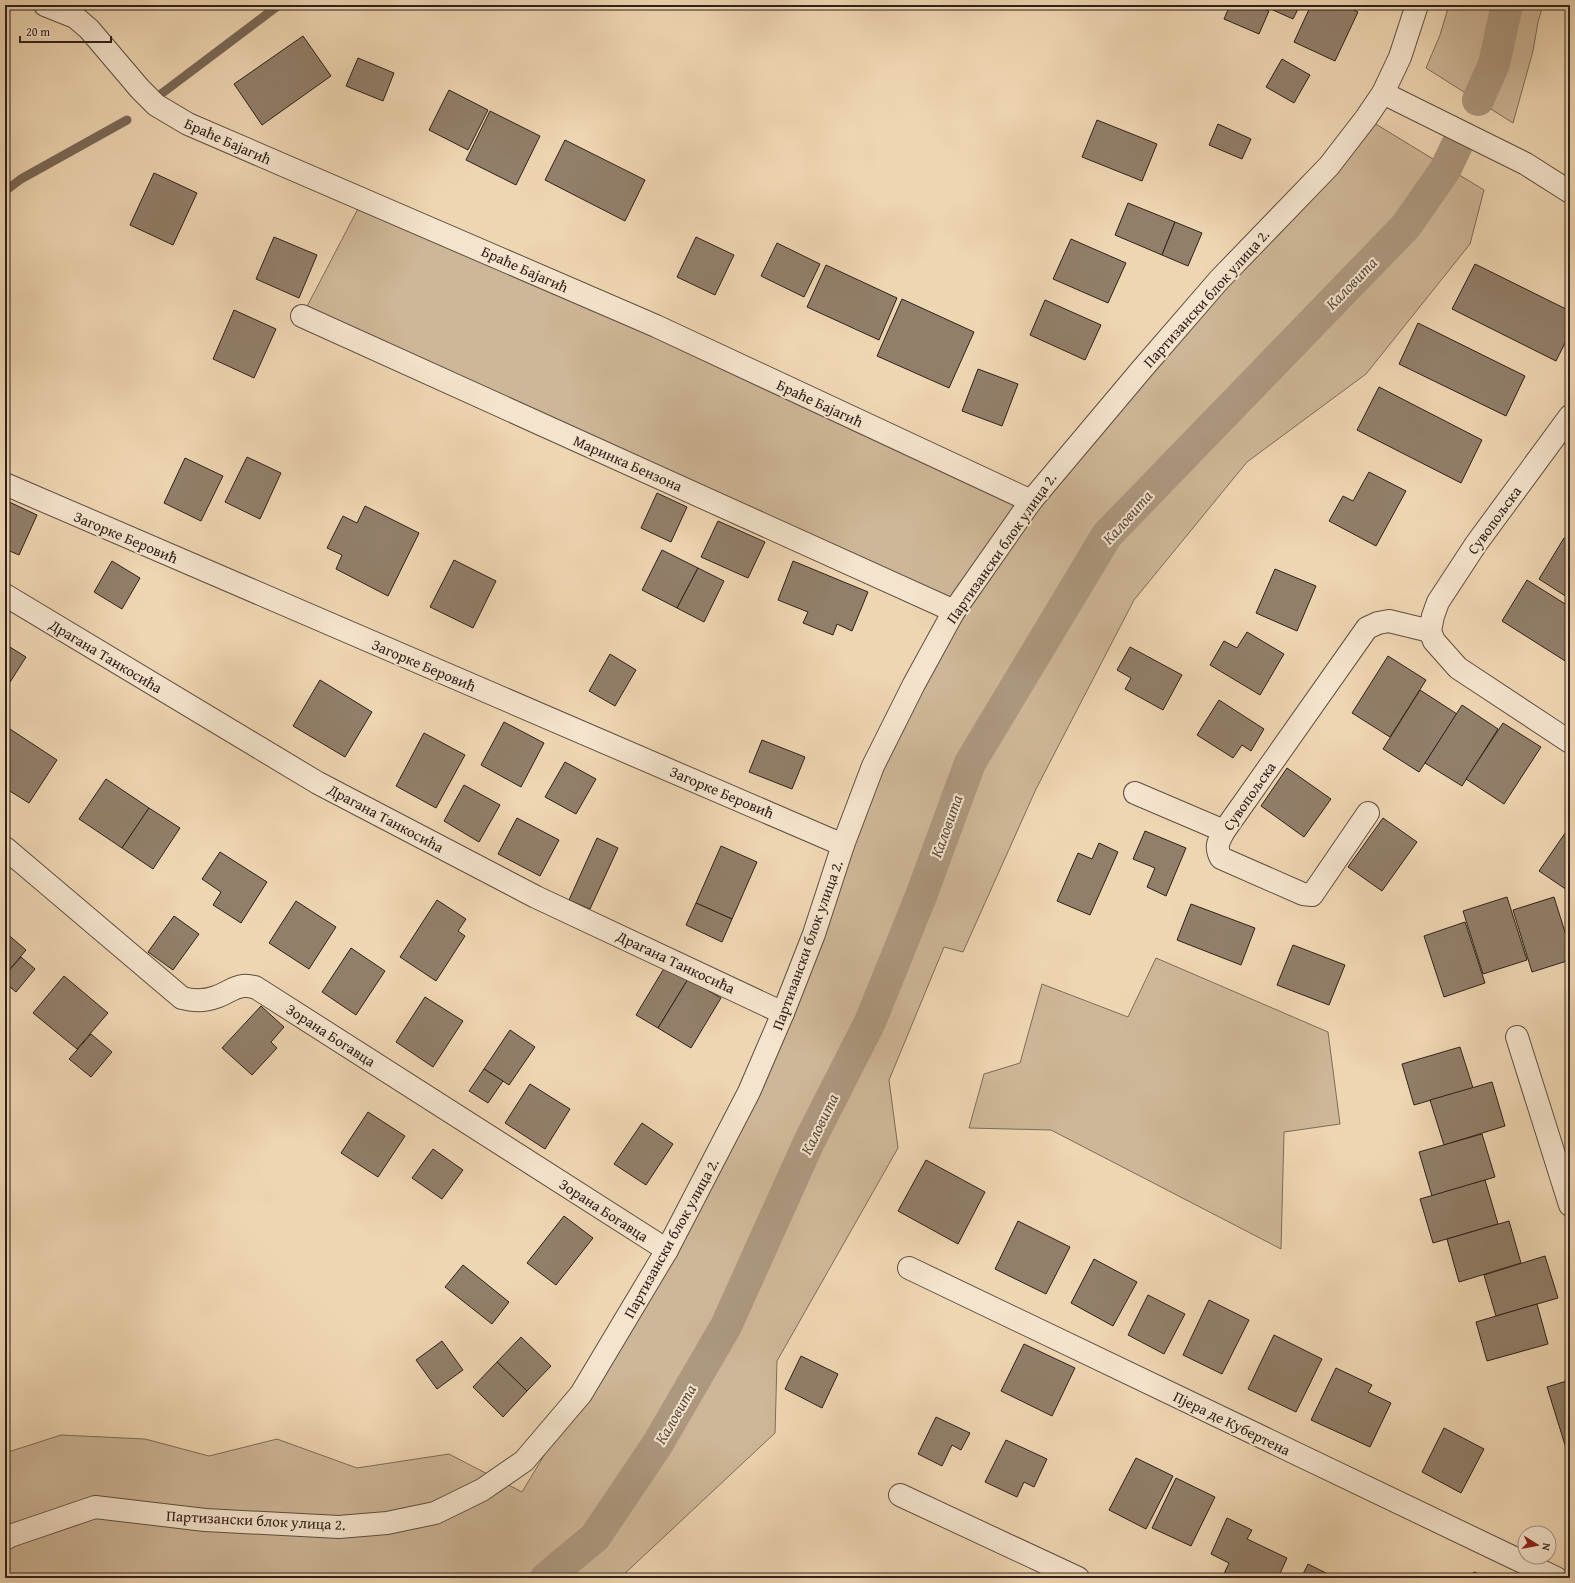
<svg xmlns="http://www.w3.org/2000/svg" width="1575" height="1583" font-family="'Gentium Book Plus',serif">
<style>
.green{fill:#ceb798;stroke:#7e6c5a}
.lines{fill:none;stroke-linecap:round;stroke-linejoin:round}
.stream{stroke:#7a6857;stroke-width:9}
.canal{stroke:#ad987f;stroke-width:32}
.building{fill:#927f6a;stroke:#2e211b}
.minor-casing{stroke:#5e4e41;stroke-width:24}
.minor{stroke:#f5e4cd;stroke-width:22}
.labels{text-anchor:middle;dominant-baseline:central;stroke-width:4;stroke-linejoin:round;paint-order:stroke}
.street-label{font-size:15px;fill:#2e211b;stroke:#f5e4cd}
.water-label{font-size:16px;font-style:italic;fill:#5a4b3e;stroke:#f5e4cd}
</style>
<rect width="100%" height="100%" fill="#efd6b2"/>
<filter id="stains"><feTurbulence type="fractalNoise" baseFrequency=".005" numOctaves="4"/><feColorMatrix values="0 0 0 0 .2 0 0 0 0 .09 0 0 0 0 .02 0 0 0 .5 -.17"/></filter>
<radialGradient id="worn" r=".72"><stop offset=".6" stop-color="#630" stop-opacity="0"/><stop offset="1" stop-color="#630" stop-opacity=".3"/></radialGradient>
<g class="green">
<path d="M1449 5H1543L1538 22 1533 51 1513 123 1426 68 1440 35Z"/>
<path d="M1374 123 1484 190 1470 244 1366 374 1247 462 1134 600 1036 789 963 952 944 947 889 1080 898 1148 777 1361 775 1433 620 1578H5V1453L61 1435 145 1439 209 1456 277 1439 357 1468 449 1454 522 1492 581 1394 783 1013 843 845 954 611 302 316 363 199 1031 501Z"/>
<path d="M1156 958 1328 1032 1340 1124 1284 1132 1281 1249 1051 1130 969 1128 984 1074 1020 1063 1042 984 1128 1017Z"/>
</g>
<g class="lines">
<g class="stream">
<path d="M161 94 279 5"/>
<path d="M5 191 21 179 127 120"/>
</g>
<g class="canal">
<path d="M1478 100 1494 64 1507 5"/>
<path d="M546 1578 595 1537 657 1445 726 1326 809 1142 870 1022 921 896 970 763 1107 535 1406 226 1445 170 1457 145"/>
</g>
</g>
<g class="building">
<path d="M1230 5H1254L1269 11 1259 34 1224 19Z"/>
<path d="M1262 5H1300L1293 19Z"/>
<path d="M1311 5H1344L1358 12 1335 61 1294 42Z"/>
<path d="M303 36 331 76 262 125 234 84Z"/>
<path d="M358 58 394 73 383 101 346 86Z"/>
<path d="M1282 59 1310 75 1294 103 1266 87Z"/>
<path d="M449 90 488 110 468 150 429 130Z"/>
<path d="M490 111 540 136 516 185 466 160Z"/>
<path d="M1097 120 1157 144 1142 181 1082 157Z"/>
<path d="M1218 124 1251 139 1242 159 1209 145Z"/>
<path d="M565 140 645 180 625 221 545 180Z"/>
<path d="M154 173 197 193 173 245 130 225Z"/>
<path d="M1128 203 1175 222 1162 255 1115 235Z"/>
<path d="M1175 222 1202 233 1188 266 1162 255Z"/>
<path d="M274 237 317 255 299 298 256 279Z"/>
<path d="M696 237 734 255 715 295 677 277Z"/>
<path d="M1071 239 1126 263 1108 303 1053 279Z"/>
<path d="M777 243 820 264 804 297 761 276Z"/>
<path d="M1475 264 1570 311V333L1556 361 1452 309Z"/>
<path d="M826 265 897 298 879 340 807 307Z"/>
<path d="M902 299 974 332 949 388 877 356Z"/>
<path d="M1045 300 1101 325 1085 360 1030 335Z"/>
<path d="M234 310 276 329 254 378 213 359Z"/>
<path d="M1418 323 1525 376 1506 416 1399 364Z"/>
<path d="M978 369 1018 384 1002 426 962 411Z"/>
<path d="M1379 387 1482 440 1461 483 1357 430Z"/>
<path d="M247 457 281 473 260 519 225 502Z"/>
<path d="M185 458 223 476 201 521 164 503Z"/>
<path d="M1369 472 1406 491 1376 546 1329 521 1343 496 1353 501Z"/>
<path d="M657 493 687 507 671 542 641 528Z"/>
<path d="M5 500 37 515 19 555 5 549Z"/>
<path d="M365 506 419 533 388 596 336 569 342 555 327 548 343 516 357 523Z"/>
<path d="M718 521 765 542 748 578 701 557Z"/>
<path d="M1564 538 1570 541V599L1539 579Z"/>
<path d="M662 550 698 568 677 608 642 590Z"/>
<path d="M454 560 496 581 473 628 430 607Z"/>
<path d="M112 561 140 578 122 609 94 592Z"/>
<path d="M793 561 868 592 852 631 837 624 833 635 803 623 808 612 778 600Z"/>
<path d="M698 568 724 581 704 622 677 608Z"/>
<path d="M1275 569 1316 586 1297 631 1256 613Z"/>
<path d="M1527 580 1570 607V664L1502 621Z"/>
<path d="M1247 632 1284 654 1260 695 1210 665 1224 641 1237 648Z"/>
<path d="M5 644 26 657 5 690Z"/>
<path d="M1130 647 1182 675 1163 710 1125 689 1131 678 1117 670Z"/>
<path d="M610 654 636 670 615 706 589 691Z"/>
<path d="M1388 656 1426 680 1390 737 1352 713Z"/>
<path d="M320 680 372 712 345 757 293 726Z"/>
<path d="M1420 690 1457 714 1419 772 1383 749Z"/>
<path d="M1219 700 1264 729 1251 751 1242 745 1233 758 1197 735Z"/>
<path d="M1462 705 1498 729 1462 786 1425 763Z"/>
<path d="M504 722 544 743 521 787 481 765Z"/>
<path d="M1503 723 1541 747 1504 804 1466 779Z"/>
<path d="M10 729 57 760 29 803 5 788V737Z"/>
<path d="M424 733 465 755 436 808 396 786Z"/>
<path d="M762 740 805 757 792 789 749 772Z"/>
<path d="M565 762 596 779 576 814 545 797Z"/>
<path d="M1287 768 1331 799 1304 837 1261 806Z"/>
<path d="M106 779 149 808 122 848 79 819Z"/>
<path d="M464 785 500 805 479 842 444 821Z"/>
<path d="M149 808 180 828 153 869 122 848Z"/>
<path d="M517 818 559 840 540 876 498 854Z"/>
<path d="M1383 818 1417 842 1382 891 1348 867Z"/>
<path d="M1570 826V892L1539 871Z"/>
<path d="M1145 831 1186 848 1166 896 1147 887 1155 868 1133 859Z"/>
<path d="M597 838 618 848 590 909 569 900Z"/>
<path d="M1099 843 1118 852 1090 915 1057 901 1078 853 1092 859Z"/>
<path d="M721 846 757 862 732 919 696 903Z"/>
<path d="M220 852 267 882 241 923 213 905 221 892 202 879Z"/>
<path d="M1507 897 1527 960 1483 974 1463 911Z"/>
<path d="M1554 897 1570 948V960L1532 972 1513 910Z"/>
<path d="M437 900 466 919 458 931 465 936 436 981 400 957Z"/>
<path d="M296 901 336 927 309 969 269 943Z"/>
<path d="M696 903 732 919 722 942 686 925Z"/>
<path d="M1191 904 1255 928 1241 965 1177 940Z"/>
<path d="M174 916 199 934 173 970 148 952Z"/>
<path d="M1465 922 1485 983 1444 997 1424 936Z"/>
<path d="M5 932 26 950 5 975Z"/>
<path d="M1293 945 1345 965 1329 1005 1277 985Z"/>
<path d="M351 948 385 971 356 1015 322 992Z"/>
<path d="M21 957 35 969 16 992 5 983V975Z"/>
<path d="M666 965 688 979 658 1028 636 1015Z"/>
<path d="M64 976 108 1013 77 1049 33 1013Z"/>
<path d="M688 979 721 998 691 1048 658 1028Z"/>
<path d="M425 997 463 1021 433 1067 396 1042Z"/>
<path d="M261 1006 284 1027 271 1042 277 1048 252 1075 222 1048Z"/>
<path d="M510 1030 535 1047 509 1085 484 1069Z"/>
<path d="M91 1034 112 1052 91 1077 69 1059Z"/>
<path d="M1460 1047 1473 1088 1414 1105 1402 1064Z"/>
<path d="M484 1069 503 1081 488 1103 469 1091Z"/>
<path d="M1492 1082 1505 1126 1444 1145 1430 1100Z"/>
<path d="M530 1084 570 1109 545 1149 505 1123Z"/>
<path d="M368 1112 405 1136 378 1177 341 1153Z"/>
<path d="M642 1123 673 1144 646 1185 614 1164Z"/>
<path d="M1482 1134 1495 1177 1432 1196 1419 1152Z"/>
<path d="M433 1149 463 1170 442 1199 412 1178Z"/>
<path d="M926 1160 985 1192 958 1244 898 1211Z"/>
<path d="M1485 1180 1498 1224 1433 1243 1420 1199Z"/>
<path d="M564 1216 593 1238 556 1285 527 1263Z"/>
<path d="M1018 1221 1070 1247 1046 1294 995 1269Z"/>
<path d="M1509 1221 1521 1263 1459 1282 1447 1239Z"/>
<path d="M1545 1256 1558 1298 1496 1316 1484 1275Z"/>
<path d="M1094 1259 1137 1282 1113 1326 1071 1303Z"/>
<path d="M463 1265 509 1302 492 1324 445 1287Z"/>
<path d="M1148 1295 1185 1314 1164 1354 1128 1335Z"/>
<path d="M1209 1300 1249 1320 1222 1374 1183 1355Z"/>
<path d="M1537 1304 1548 1344 1487 1361 1476 1322Z"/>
<path d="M1274 1335 1322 1359 1296 1412 1248 1389Z"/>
<path d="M521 1337 551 1366 527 1391 497 1362Z"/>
<path d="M442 1341 463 1370 437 1389 416 1360Z"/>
<path d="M1024 1344 1075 1368 1052 1416 1001 1391Z"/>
<path d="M801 1356 838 1374 822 1408 785 1389Z"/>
<path d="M497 1362 527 1391 503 1417 473 1387Z"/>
<path d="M1336 1368 1372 1385 1368 1392 1391 1403 1370 1447 1311 1420Z"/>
<path d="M1570 1380V1461L1547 1387Z"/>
<path d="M936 1417 970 1433 961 1450 952 1445 942 1466 918 1454Z"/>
<path d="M1444 1428 1484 1449 1461 1493 1422 1472Z"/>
<path d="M1006 1440 1047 1459 1034 1487 1024 1482 1017 1497 985 1482Z"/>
<path d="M1136 1458 1173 1476 1146 1529 1109 1510Z"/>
<path d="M1176 1478 1215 1497 1191 1546 1152 1528Z"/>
<path d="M1227 1518 1252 1530 1247 1539 1287 1558 1278 1578H1222L1229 1563 1211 1554Z"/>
<path d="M1308 1564 1336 1578H1301Z"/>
<path d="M1474 1572 1487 1578H1471Z"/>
</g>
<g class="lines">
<defs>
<g id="minor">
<path d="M45 5 75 17 89 29 140 89 156 105 188 124 656 326 1031 501"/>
<path d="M1383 93 1526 164 1570 192"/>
<path d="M302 316 954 611"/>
<path d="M1570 416 1476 544 1438 602 1433 616 1430 631 1434 641 1458 668 1570 742"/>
<path d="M5 484 843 845"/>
<path d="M5 595 318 783 536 897 783 1013"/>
<path d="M1135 793 1224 831"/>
<path d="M1368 813 1312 895 1303 894 1221 858C1215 847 1218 842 1224 831L1367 628 1378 623 1389 621 1430 631"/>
<path d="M5 848 182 998C193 1001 205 1001 216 997 226 994 233 987 243 986 247 985 251 987 255 987L667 1250"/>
<path d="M1517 1037 1570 1205"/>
<path d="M909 1268 1556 1578"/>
<path d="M900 1495 1078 1578"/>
<path d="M5 1539 10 1536 95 1507 205 1520 339 1527 387 1523 435 1513 482 1490 524 1461 581 1394 667 1250 749 1092 783 1013 814 934 843 845 873 766 914 684 954 611 1031 501 1142 369 1219 280 1329 166 1366 118 1383 93 1400 57 1417 5"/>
</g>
</defs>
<use href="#minor" class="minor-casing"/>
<use href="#minor" class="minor"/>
</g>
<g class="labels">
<g class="street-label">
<text transform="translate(228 141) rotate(24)">Браће Бајагић</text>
<text transform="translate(525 269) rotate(24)">Браће Бајагић</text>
<text transform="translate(1206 298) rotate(-48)">Партизански блок улица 2.</text>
<text transform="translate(820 403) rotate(25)">Браће Бајагић</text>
<text transform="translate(628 463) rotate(24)">Маринка Бензона</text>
<text transform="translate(1494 520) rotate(-54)">Сувопољска</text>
<text transform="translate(126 537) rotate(23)">Загорке Беровић</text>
<text transform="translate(1001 548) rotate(-55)">Партизански блок улица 2.</text>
<text transform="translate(106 656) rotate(31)">Драгана Танкосића</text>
<text transform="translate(424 665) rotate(23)">Загорке Беровић</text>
<text transform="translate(722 792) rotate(23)">Загорке Беровић</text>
<text transform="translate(1249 796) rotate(-55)">Сувопољска</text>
<text transform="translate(386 818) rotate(28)">Драгана Танкосића</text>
<text transform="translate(807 945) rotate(-70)">Партизански блок улица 2.</text>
<text transform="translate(676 962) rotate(25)">Драгана Танкосића</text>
<text transform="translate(331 1035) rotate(33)">Зорана Богавца</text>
<text transform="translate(604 1210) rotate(33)">Зорана Богавца</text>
<text transform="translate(671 1238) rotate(-61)">Партизански блок улица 2.</text>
<text transform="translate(1232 1423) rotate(26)">Пјера де Кубертена</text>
<text transform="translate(256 1520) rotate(3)">Партизански блок улица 2.</text>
</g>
<g class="water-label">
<text transform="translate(1351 283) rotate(-46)">Каловита</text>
<text transform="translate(1127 517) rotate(-48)">Каловита</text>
<text transform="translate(946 826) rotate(-70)">Каловита</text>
<text transform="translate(819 1124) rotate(-64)">Каловита</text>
<text transform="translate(675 1414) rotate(-60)">Каловита</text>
</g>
</g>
<rect width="1575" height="1583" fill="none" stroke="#efd6b2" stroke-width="20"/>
<rect x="6" y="6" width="1563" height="1571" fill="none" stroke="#2e211b" stroke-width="2"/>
<rect x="10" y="10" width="1555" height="1563" fill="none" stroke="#2e211b"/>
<g transform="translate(1537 1545) rotate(101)"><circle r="19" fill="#f5e4cd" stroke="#a59686"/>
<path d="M0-3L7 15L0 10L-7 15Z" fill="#8f2418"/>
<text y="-6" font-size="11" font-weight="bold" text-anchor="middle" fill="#2e211b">N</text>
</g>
<path d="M20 36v6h91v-6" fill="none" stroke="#2e211b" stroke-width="2"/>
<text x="26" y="36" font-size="12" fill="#2e211b" stroke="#f5e4cd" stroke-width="3" paint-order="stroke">20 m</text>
<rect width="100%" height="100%" filter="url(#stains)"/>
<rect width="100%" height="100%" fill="url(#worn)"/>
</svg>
